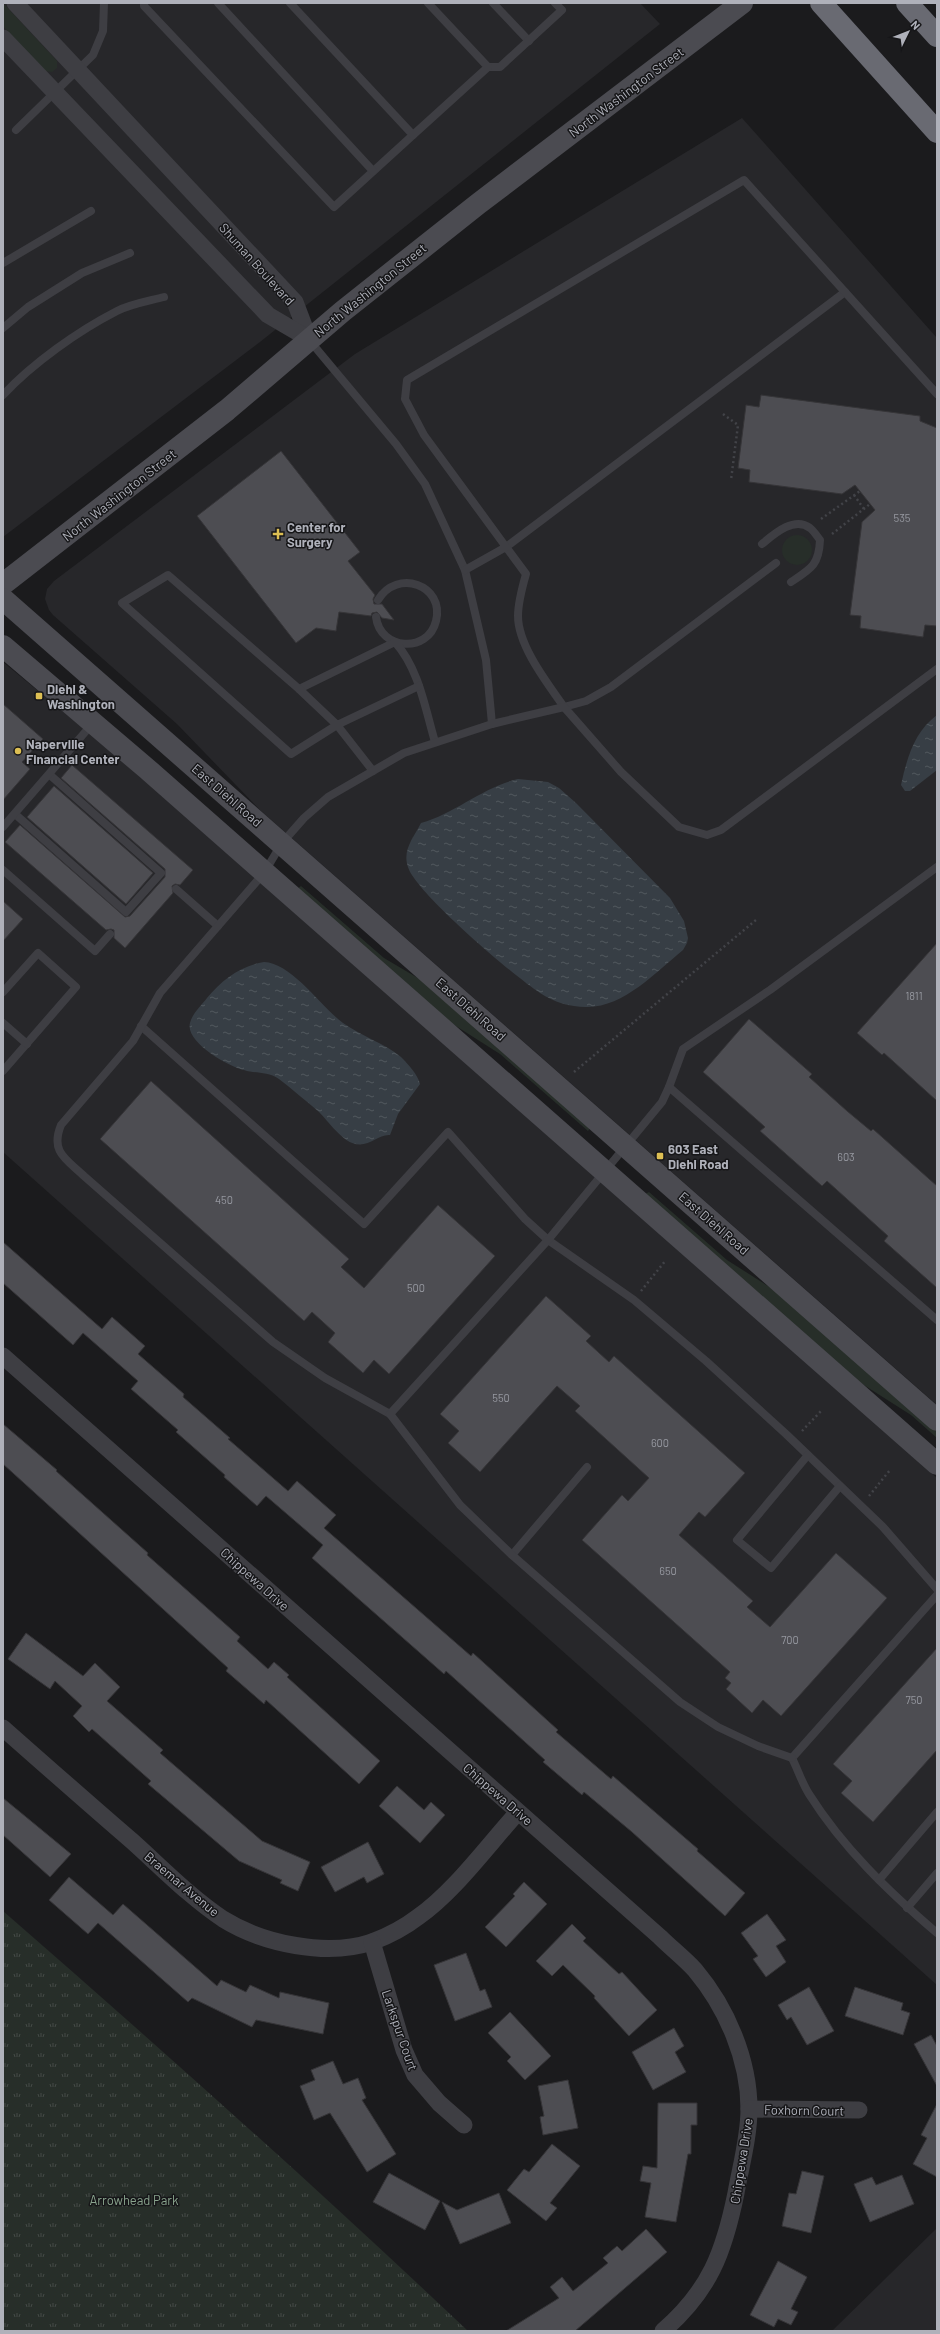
<svg xmlns="http://www.w3.org/2000/svg" width="940" height="2334" font-family="Barlow,sans-serif">
<style>
.built{fill:#27272a}
.grass{fill:#272e29}
.park{fill:url(#park-tufts)}
.water{fill:url(#water-ripples)}
.building{fill:#4d4d52;stroke:#363538}
.lines{fill:none;stroke-linecap:round;stroke-linejoin:round}
.path{stroke:#424348;stroke-width:2.5;stroke-dasharray:2 3;stroke-linecap:butt}
.lane{stroke:#3e3e43;stroke-width:8}
.street{stroke:#3e3e43;stroke-width:17}
.secondary{stroke:#4b4b51;stroke-width:22}
.highway{stroke:#696a72;stroke-width:22}
.poi-dot{fill:#ddbf53;stroke:#161618;stroke-width:1.5}
.labels{text-anchor:middle;dominant-baseline:central;stroke-width:3;stroke-linejoin:round;paint-order:stroke}
.number-label{font-size:11px;fill:#9698a0}
.street-label{font-size:13px;fill:#afb1ba;stroke:#161618}
.poi-label{font-size:13px;font-weight:bold;fill:#afb1ba;stroke:#161618;text-anchor:start}
.park-label{font-size:13px;fill:#89a38d;stroke:#161618}
</style>
<defs>
<pattern id="park-tufts" width="24" height="20" patternUnits="userSpaceOnUse"><rect width="24" height="20" fill="#272e29"/><path d="M3 7l-1-3M5 7V3M7 7l1-3M15 17l-1-3M17 17v-4M19 17l1-3" fill="none" stroke="#444a46"/></pattern>
<pattern id="water-ripples" width="26" height="14" patternUnits="userSpaceOnUse"><rect width="26" height="14" fill="#373e45"/><path d="M2 4q2-2 4 0t4 0M15 11q2-2 4 0t4 0" fill="none" stroke="#51585e"/></pattern>
</defs>
<rect width="100%" height="100%" fill="#1b1b1d"/>
<g class="built">
<path d="M3 3H640L660 24 260 342 3 537Z"/>
<path d="M742 118 937 338V1405L261 811 177 724 53 615 49 610 45 599 47 589 54 581 355 354Z"/>
<path d="M3 662 105 746 937 1478V1985L3 1152Z"/>
<path d="M937 2228V2331H832Z"/>
</g>
<g class="grass">
<path d="M3 3 57 61V68L52 72 44 71 3 26Z"/>
<circle cx="797" cy="550" r="15"/>
<path d="M301 886 384 958 428 984 591 1127 588 1131 500 1054 448 1021 297 889Z"/>
<path d="M649 1192 727 1260 779 1293 937 1432V1438L911 1415 856 1380 645 1194Z"/>
</g>
<path class="park" d="M3 1911C160 2048 316 2187 468 2331H3Z"/>
<g class="water">
<path d="M937 715V770L910 791H905L901 785C907 758 914 732 937 715Z"/>
<path d="M518 779 548 782 559 788 576 803 670 898 684 921 688 938 687 943 683 950C656 972 623 1008 586 1007 570 1007 554 1002 540 993 515 977 415 892 408 867 402 850 414 837 421 823 456 813 483 787 518 779Z"/>
<path d="M264 962C292 963 321 1007 343 1023 361 1036 384 1043 401 1057 408 1064 418 1075 420 1084L398 1114 390 1135C378 1134 370 1147 355 1144 341 1140 329 1122 319 1112 306 1101 292 1089 279 1079 267 1071 256 1074 244 1070 228 1066 185 1042 190 1023 192 1014 201 1006 207 998 222 980 240 966 264 962Z"/>
</g>
<g class="building">
<path d="M761 395 920 416V421L937 428V626L925 625 923 637 860 628 861 616 850 615 862 522 875 510 855 485 842 494 749 482 750 470 738 468 746 405 759 407Z"/>
<path d="M281 451 360 552 348 561 375 595 373 599 374 604H382L394 620 382 618 377 612 372 613 371 616 339 612 336 631 316 628 296 643 197 516Z"/>
<path d="M3 704 43 739 22 762 30 769 3 800Z"/>
<path d="M72 765 193 870 180 885 175 884 172 886 173 893 125 948 114 938V930L111 929 106 930 5 842 20 825 125 917 130 916 165 877V869L61 778Z"/>
<path d="M54 786 153 873 126 904 27 817Z"/>
<path d="M3 901 23 919 3 941Z"/>
<path d="M937 943V1101L884 1053 882 1055 857 1033Z"/>
<path d="M749 1019 812 1074 809 1077 847 1111 871 1131 873 1129 937 1186V1288L884 1241 888 1236 827 1181 822 1186 760 1131 765 1127 703 1072Z"/>
<path d="M151 1081 349 1259 341 1267 364 1288 438 1205 495 1256 389 1374 374 1360 363 1373 328 1342 335 1333 312 1312 304 1321 100 1139Z"/>
<path d="M3 1242 102 1329 112 1317 145 1346 138 1354 184 1394 183 1397 230 1438 228 1439 288 1491 297 1481 336 1515 324 1528 471 1656 473 1653 558 1730 556 1732 611 1779 613 1776 698 1849 697 1851 745 1893 725 1916 632 1832 584 1792 582 1795 543 1762 545 1760 446 1671 444 1674 312 1558 323 1545 266 1496 257 1506 224 1477 225 1475 176 1432 178 1430 131 1389 138 1381 83 1333 73 1345 3 1283Z"/>
<path d="M546 1296 591 1336 586 1341 609 1362 614 1356 745 1473 705 1517 699 1512 679 1535 753 1601 747 1607 770 1627 836 1553 887 1598 781 1716 763 1700 752 1713 726 1689 731 1683 725 1678 730 1672 582 1540 622 1495 628 1501 649 1478 575 1411 580 1406 557 1386 480 1472 448 1443 459 1431 440 1414Z"/>
<path d="M3 1424 57 1470 56 1471 148 1553 147 1555 240 1637 237 1641 268 1669 274 1662 289 1675 287 1677 380 1761 359 1784 266 1700 264 1704 226 1671 228 1668 3 1464Z"/>
<path d="M26 1633 83 1676 95 1663 120 1687 107 1701 163 1750 160 1753 262 1841 310 1862 298 1891 280 1883 282 1880 239 1861 148 1784 151 1781 92 1729 89 1732 73 1716 82 1706 55 1681 50 1689 8 1659Z"/>
<path d="M937 1648V1750L873 1822 841 1793 852 1781 833 1764Z"/>
<path d="M397 1786 424 1810 431 1802 445 1815 420 1843 379 1806Z"/>
<path d="M3 1798 71 1854 50 1877 3 1835Z"/>
<path d="M368 1842 384 1874 367 1883 364 1877 335 1892 321 1867Z"/>
<path d="M69 1877 113 1915 123 1904 217 1986 221 1980 246 1992 250 1985 279 1998 280 1992 329 2003 323 2034 256 2020 252 2027 192 1998 188 2002 98 1923 88 1934 49 1900Z"/>
<path d="M524 1882 547 1904 506 1947 485 1927 515 1896 513 1894Z"/>
<path d="M767 1914 786 1940 776 1946 786 1962 766 1977 753 1959 758 1956 741 1933Z"/>
<path d="M572 1924 586 1938 583 1941 619 1974 622 1972 657 2010 629 2036 594 1998 595 1996 563 1965 552 1976 536 1961Z"/>
<path d="M466 1953 480 1991 485 1989 492 2007 455 2021 434 1965Z"/>
<path d="M809 1987 834 2031 807 2045 791 2017 787 2020 778 2005Z"/>
<path d="M855 1987 903 2003 901 2010 910 2013 903 2035 845 2016Z"/>
<path d="M510 2012 551 2056 525 2080 507 2061 511 2057 488 2033Z"/>
<path d="M674 2028 684 2046 675 2052 686 2072 653 2090 632 2052Z"/>
<path d="M931 2035 937 2046V2086L914 2044Z"/>
<path d="M333 2061 343 2084 358 2078 366 2098 362 2100 396 2154 367 2172 330 2113 314 2120 300 2086 315 2080 311 2070Z"/>
<path d="M568 2080 578 2128 543 2135 540 2117 544 2116 538 2086Z"/>
<path d="M658 2103H697V2125H691V2154H688L676 2222 645 2217 651 2183 640 2181 643 2166 657 2168Z"/>
<path d="M937 2104V2177L913 2164 927 2138 921 2135Z"/>
<path d="M552 2144 580 2166 550 2203 557 2208 546 2221 507 2190 524 2169 529 2172Z"/>
<path d="M802 2171 824 2176 811 2233 782 2226 789 2193 796 2194Z"/>
<path d="M389 2173 440 2201 425 2230 373 2202Z"/>
<path d="M902 2175 914 2204 870 2222 854 2184 872 2177 876 2185Z"/>
<path d="M499 2193 511 2223 460 2244 442 2202 457 2210Z"/>
<path d="M646 2229 667 2252 575 2331H506L559 2298 550 2287 562 2277 573 2291 608 2263 603 2258 617 2246 622 2251Z"/>
<path d="M778 2261 807 2277 791 2309 798 2312 791 2325 778 2319 774 2327 750 2315Z"/>
</g>
<g class="lines">
<g class="path">
<path d="M723 414 738 425 731 480"/>
<path d="M854 495 864 509"/>
<path d="M821 519 860 491"/>
<path d="M832 534 870 504"/>
<path d="M574 1072 756 920"/>
<path d="M641 1291 666 1260"/>
<path d="M802 1431 822 1410"/>
<path d="M869 1496 890 1470"/>
</g>
<g class="lane">
<path d="M144 3V6L334 207 413 135 290 3"/>
<path d="M218 3 373 171"/>
<path d="M493 3 529 41"/>
<path d="M488 67H500L562 10 555 3"/>
<path d="M16 130 93 55 103 31 104 3"/>
<path d="M413 135 488 67 428 3"/>
<path d="M3 263 91 211"/>
<path d="M3 328 28 307 82 273 130 253"/>
<path d="M310 341 396 444 425 484 465 570 486 660 492 724"/>
<path d="M3 395C33 363 78 331 117 311 131 304 149 301 164 297"/>
<path d="M762 544C774 534 794 516 810 528 813 530 817 536 820 540 819 565 811 569 791 582"/>
<path d="M776 563 611 687 586 701 564 707C548 684 518 646 518 616 518 602 522 588 526 574L506 547 845 292"/>
<path d="M465 570 506 547 424 435 405 399 407 380 744 180 937 394"/>
<path d="M376 617C380 650 428 654 436 621 445 585 397 568 378 600"/>
<path d="M299 689 395 642C419 669 425 708 435 742"/>
<path d="M373 771 337 725 299 689 168 575 122 603 291 754 337 725 419 686"/>
<path d="M15 814 126 912 161 873 50 775"/>
<path d="M3 827 93 723"/>
<path d="M3 870 95 951 110 934"/>
<path d="M176 889 218 926"/>
<path d="M3 992 38 953 76 987 3 1071"/>
<path d="M3 1023 27 1044"/>
<path d="M141 1026 364 1224 448 1132 525 1219 548 1240 634 1300 706 1361 786 1434 883 1527 937 1589"/>
<path d="M669 1087 683 1049 770 990 937 867"/>
<path d="M390 1414 325 1378 273 1342 84 1176C66 1159 50 1152 61 1125L133 1041 160 993 264 873 282 843 304 818 328 797 404 753 492 724 564 707 621 772 679 827 707 835 721 830 937 669"/>
<path d="M808 1455 737 1540 771 1568 840 1486"/>
<path d="M512 1555 587 1467"/>
<path d="M937 1595 792 1758C798 1770 802 1783 809 1794 843 1848 889 1892 937 1933"/>
<path d="M792 1758 758 1746 718 1727 680 1702 512 1555 460 1505 390 1414 548 1240 662 1102 669 1087 937 1320"/>
<path d="M879 1880 937 1812"/>
<path d="M907 1908 937 1873"/>
</g>
<g class="street">
<path d="M15 3 295 302 309 339"/>
<path d="M3 38 268 315 309 339"/>
<path d="M3 1356 660 1937C671 1948 684 1958 695 1970 727 2008 749 2060 749 2109 749 2137 741 2165 736 2193 724 2252 710 2290 663 2331"/>
<path d="M3 1728C46 1766 89 1804 132 1841 161 1867 190 1897 223 1919 263 1944 327 1957 372 1942 388 1936 405 1927 418 1917 454 1892 488 1845 518 1812"/>
<path d="M372 1942 404 2050 415 2075 439 2103 464 2125"/>
<path d="M749 2109 859 2110"/>
</g>
<g class="secondary">
<path d="M3 584 227 410 343 311 478 204 742 3"/>
<path d="M3 599 937 1420"/>
<path d="M3 646 146 768 937 1464"/>
</g>
<g class="highway">
<path d="M821 3 937 132"/>
<path d="M907 3 937 36"/>
</g>
</g>
<g class="poi-dot">
<path d="M276 528h4v4h4v4h-4v4h-4v-4h-4v-4h4z"/>
<rect x="35" y="692" width="8" height="8" rx="2"/>
<circle cx="18" cy="751" r="4"/>
<rect x="656" y="1152" width="8" height="8" rx="2"/>
</g>
<g class="labels">
<g class="number-label">
<text x="902" y="517">535</text>
<text x="914" y="995">1811</text>
<text x="846" y="1156">603</text>
<text x="224" y="1199">450</text>
<text x="416" y="1287">500</text>
<text x="501" y="1397">550</text>
<text x="660" y="1442">600</text>
<text x="668" y="1570">650</text>
<text x="790" y="1639">700</text>
<text x="914" y="1699">750</text>
</g>
<g class="street-label">
<text transform="translate(626 92) rotate(-37)">North Washington Street</text>
<text transform="translate(257 264) rotate(48)">Shuman Boulevard</text>
<text transform="translate(370 290) rotate(-39)">North Washington Street</text>
<text transform="translate(119 495) rotate(-38)">North Washington Street</text>
<text transform="translate(227 795) rotate(41)">East Diehl Road</text>
<text transform="translate(471 1009) rotate(41)">East Diehl Road</text>
<text transform="translate(714 1223) rotate(41)">East Diehl Road</text>
<text transform="translate(255 1579) rotate(42)">Chippewa Drive</text>
<text transform="translate(498 1794) rotate(41)">Chippewa Drive</text>
<text transform="translate(182 1884) rotate(40)">Braemar Avenue</text>
<text transform="translate(400 2030) rotate(71)">Larkspur Court</text>
<text transform="translate(804 2110) rotate(1)">Foxhorn Court</text>
<text transform="translate(741 2161) rotate(-81)">Chippewa Drive</text>
</g>
<g class="poi-label">
<text x="287" y="527">Center for<tspan x="287" dy="15">Surgery</tspan></text>
<text x="47" y="689">Diehl &amp;<tspan x="47" dy="15">Washington</tspan></text>
<text x="26" y="744">Naperville<tspan x="26" dy="15">Financial Center</tspan></text>
<text x="668" y="1149">603 East<tspan x="668" dy="15">Diehl Road</tspan></text>
</g>
<g class="park-label">
<text x="134" y="2200">Arrowhead Park</text>
</g>
</g>
<rect width="940" height="2334" fill="none" stroke="#afb1ba" stroke-width="8"/>
<g transform="translate(908 32) rotate(47)" stroke="#161618" stroke-width="3" paint-order="stroke">
<path d="M0-3L7 15L0 10L-7 15Z" fill="#afb1ba"/>
<text y="-6" font-size="11" font-weight="bold" text-anchor="middle" fill="#afb1ba">N</text>
</g>
</svg>
